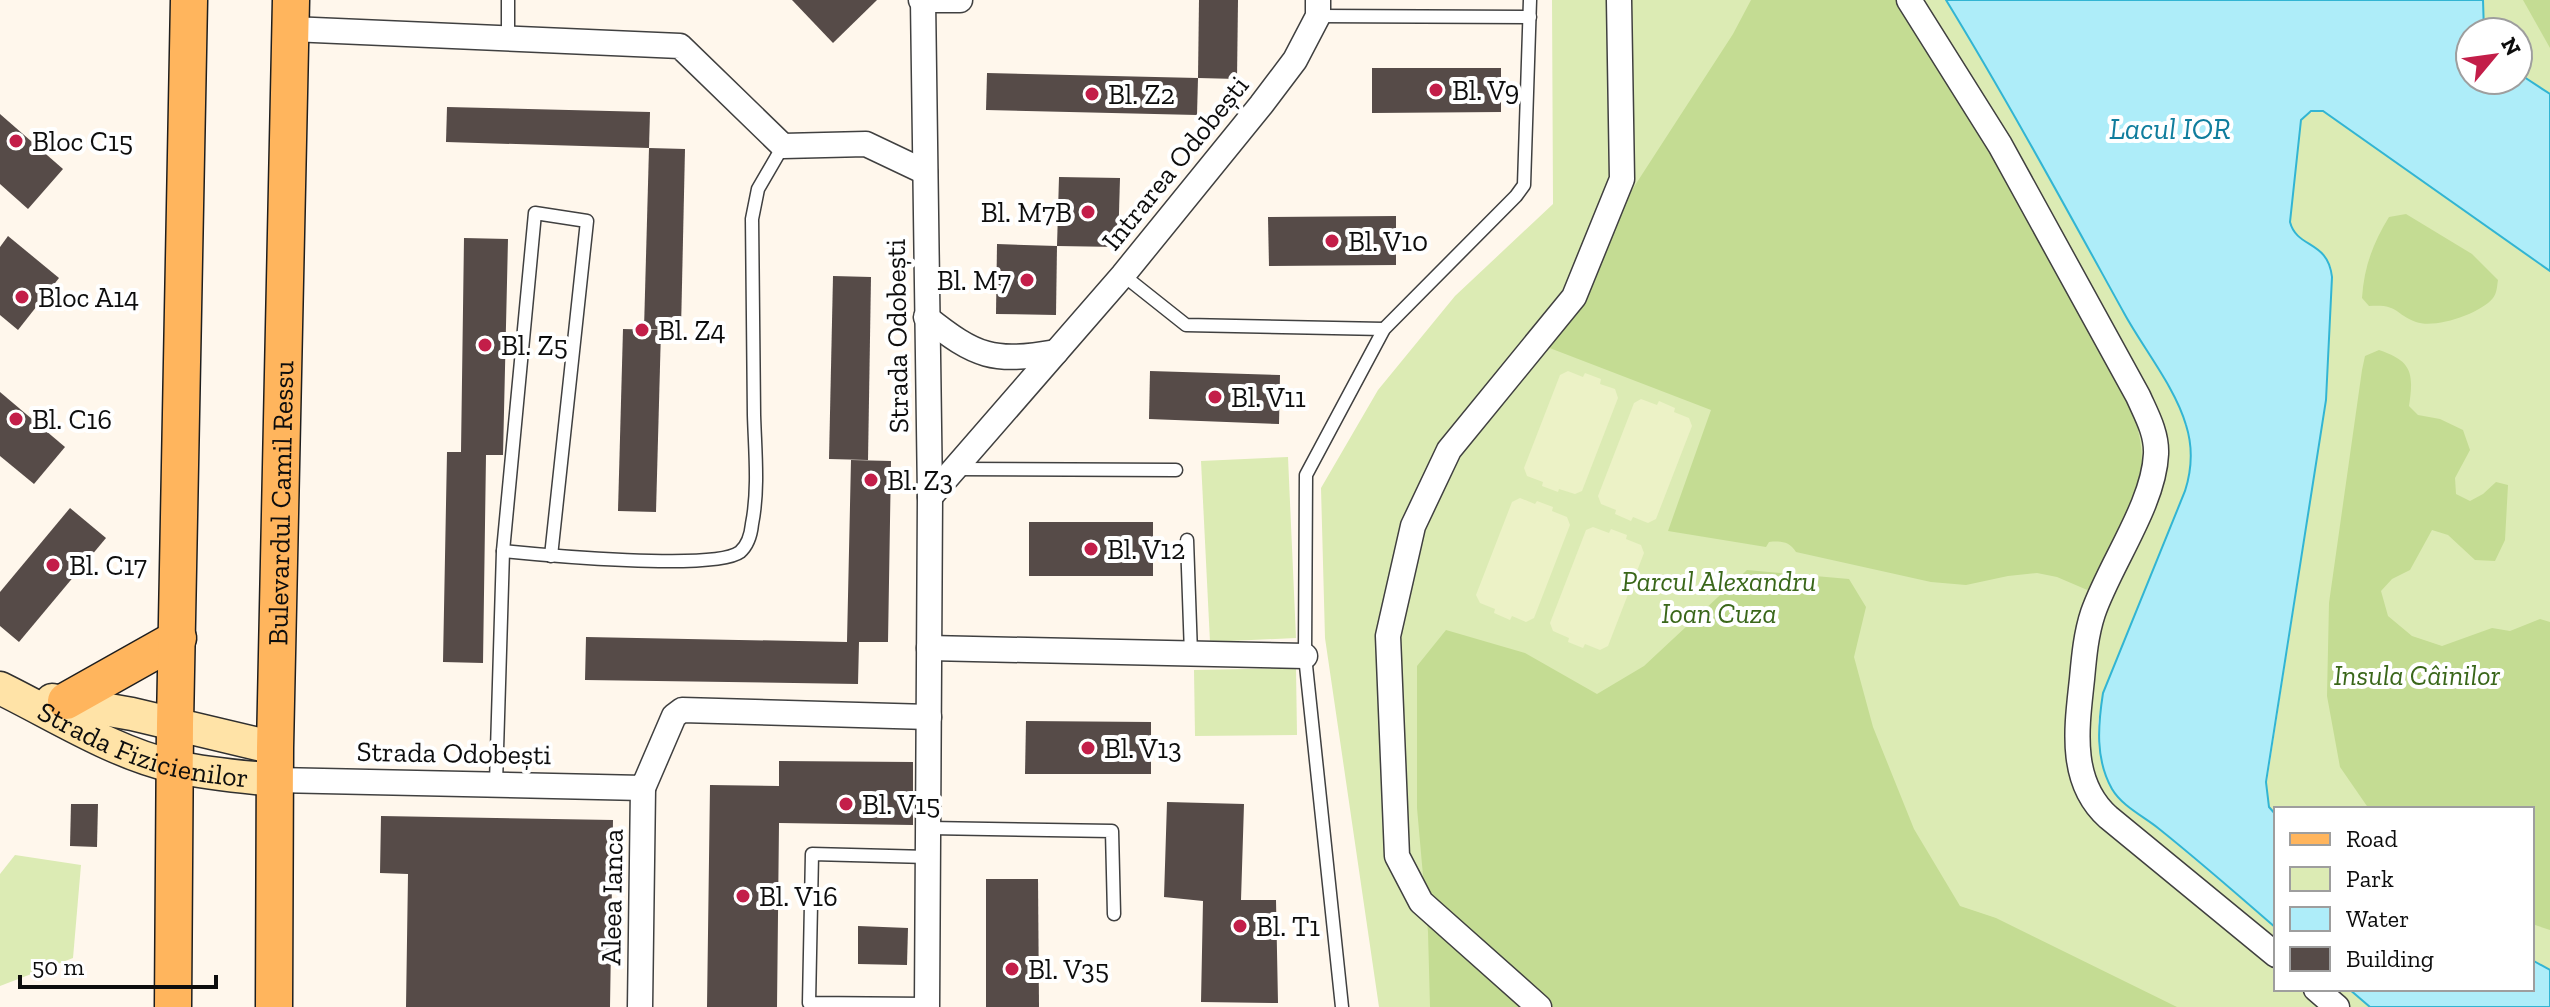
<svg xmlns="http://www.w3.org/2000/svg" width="2550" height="1007" font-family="'Zilla Slab',serif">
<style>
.green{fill:#dcebb4}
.forest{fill:#c4dc93}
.pitch{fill:#ecf2c6}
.water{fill:#aeedf9;stroke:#32b5d3;stroke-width:2}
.building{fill:#564b48}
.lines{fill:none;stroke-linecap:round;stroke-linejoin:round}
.lane-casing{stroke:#404040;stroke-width:15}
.street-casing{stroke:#404040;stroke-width:27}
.secondary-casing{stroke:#2f2f2f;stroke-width:35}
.primary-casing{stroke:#1e1e1e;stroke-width:39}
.lane{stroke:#fff;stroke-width:12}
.street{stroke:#fff;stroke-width:24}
.secondary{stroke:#ffe3a7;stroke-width:32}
.primary{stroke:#ffb55d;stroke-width:36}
.poi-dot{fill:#c31e49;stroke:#fff;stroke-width:3}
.labels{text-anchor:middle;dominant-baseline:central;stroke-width:8;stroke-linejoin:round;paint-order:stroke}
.poi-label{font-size:28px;fill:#0d0d0d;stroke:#fff;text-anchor:start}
.street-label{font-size:28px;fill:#0d0d0d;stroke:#fff}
.park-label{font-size:28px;font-style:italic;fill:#3a671a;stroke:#fff}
.water-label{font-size:30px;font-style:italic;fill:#107d9d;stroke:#fff}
</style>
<rect width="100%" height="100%" fill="#fff7ec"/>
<g class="green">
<path d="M1552 0H1946C2009 103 2066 208 2124 313 2143 348 2175 387 2186 425 2193 447 2192 469 2185 491L2103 693 2098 723 2099 749 2126 805 2156 827 2276 928V989H2349L2370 1007H1379L1325 638 1321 488 1378 390 1455 296 1553 204Z"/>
<path d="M2483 0H2550V94L2518 73V32H2484Z"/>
<path d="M2317 110 2323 111 2550 271V970L2532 960V809H2276V815L2269 807 2265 795 2326 400 2332 270C2322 243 2295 245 2290 222L2299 125 2305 115Z"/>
<path d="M1288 457 1296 638 1210 642 1201 461Z"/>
<path d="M1296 668 1297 735 1195 736 1194 670Z"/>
<path d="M15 855 81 865 73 958 0 986V874Z"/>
</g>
<g class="forest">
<path d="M1751 0H1898C1959 99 2018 198 2074 301 2101 350 2142 404 2142 462 2141 503 2109 554 2092 592L2057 577 2037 573 2008 576 1966 585 1931 582 1796 552C1789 541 1780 541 1769 542L1766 547 1668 531 1711 410 1547 347 1593 284 1630 193 1733 34Z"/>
<path d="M2523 0H2550V48Z"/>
<path d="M2406 214 2472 254 2498 280C2497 286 2497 293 2493 298 2480 314 2435 329 2416 322 2393 313 2399 304 2369 306L2362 298C2364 267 2373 243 2389 217Z"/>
<path d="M2379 350C2412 361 2414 373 2409 406L2418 415 2440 419 2463 430 2470 450 2455 478 2456 494 2470 501 2483 494 2496 482 2508 485 2505 540 2495 561 2475 560 2448 535 2432 530 2410 570 2392 579 2381 591 2388 616 2412 636 2442 646 2492 628 2510 631 2540 619 2550 622V930L2532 924V809H2369L2340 767 2327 696 2329 603 2362 370 2365 356Z"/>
<path d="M1747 570 1849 579 1866 607 1854 657 1873 727 1914 829 1960 906 1996 918 2177 1007H1430L1428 932 1417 808V666L1446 630 1525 653 1597 694 1644 666Z"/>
</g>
<g class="pitch">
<path d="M1568 371 1583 377 1585 373 1601 379 1600 384 1615 389 1618 398 1582 491 1575 494 1559 489 1558 492 1542 486 1543 482 1527 476 1524 468 1560 375Z"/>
<path d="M1641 399 1657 405 1659 401 1675 408 1674 412 1689 418 1692 426 1656 519 1648 523 1633 517 1631 521 1615 514 1616 510 1601 504 1598 496 1634 403Z"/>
<path d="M1520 498 1535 504 1537 501 1553 507 1552 511 1567 517 1570 525 1534 618 1526 622 1512 616 1510 620 1494 613 1495 609 1480 603 1476 595 1512 502Z"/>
<path d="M1593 527 1609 533 1611 529 1627 535 1626 539 1641 545 1644 553 1608 646 1600 650 1585 644 1583 648 1568 642 1569 638 1553 631 1550 623 1586 530Z"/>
</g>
<g class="water">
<path d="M1946 0H2483L2484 32H2470V80H2518V73L2550 94V271L2323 111H2311L2301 120 2290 222C2297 249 2328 240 2332 277L2326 400 2266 782 2269 807 2276 815V928C2237 894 2198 860 2158 828 2143 816 2122 806 2112 789 2095 759 2098 725 2103 693L2185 491C2192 469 2193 447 2186 425 2175 387 2143 348 2124 313 2066 208 2009 103 1946 0Z"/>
<path d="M2532 960 2550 970V1007H2370L2349 989H2532Z"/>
</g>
<g class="building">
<path d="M792 0H877L833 43Z"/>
<path d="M1199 0H1238L1237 79 1198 78Z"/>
<path d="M1372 68H1501V112L1372 113Z"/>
<path d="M987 73 1198 78 1197 115 986 110Z"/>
<path d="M447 107 650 112 649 148 446 142Z"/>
<path d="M0 114 63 169 28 209 0 184Z"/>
<path d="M649 148 685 149 681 330 644 329Z"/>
<path d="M1059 177 1120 178 1118 247 1057 246Z"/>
<path d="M1396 216V265L1269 266 1268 217Z"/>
<path d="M8 236 59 278 18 330 0 315V247Z"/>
<path d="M464 238 508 239 503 455H486L483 663 443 662 447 452H461Z"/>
<path d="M997 244 1057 246 1056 315 996 314Z"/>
<path d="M833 276 871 277 868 460 829 459Z"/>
<path d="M623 329 661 330 656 512 618 511Z"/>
<path d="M1150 371 1280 375 1279 424 1149 419Z"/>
<path d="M0 392 65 447 34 484 0 456Z"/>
<path d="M851 460 891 461 888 642H859L858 684 585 680 586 637 847 642Z"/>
<path d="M70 508 106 538 19 642 0 626V592Z"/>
<rect x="1029" y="522" width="124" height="54"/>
<path d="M1026 721 1151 722V774H1025Z"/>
<path d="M779 761 913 762V825L779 823 777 1007H707L710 785 779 786Z"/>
<path d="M1167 802 1244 804 1241 900H1276L1278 1003 1201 1002 1203 901 1164 897Z"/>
<path d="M71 804H98L97 847 70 846Z"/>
<path d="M381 816 613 820 610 1007H406L408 874 380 873Z"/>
<path d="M986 879H1038L1039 1007H986Z"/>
<path d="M858 926 908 928 907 965 858 964Z"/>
</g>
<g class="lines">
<defs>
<g id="lane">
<path d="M508 0V38"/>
<path d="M1318 16 1530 17"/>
<path d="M1123 275 1186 325 1384 329"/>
<path d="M954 469 1176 470"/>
<path d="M1187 540 1191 654"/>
<path d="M503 551C542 555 715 571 740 552 748 545 751 534 752 524 759 489 755 450 754 415 753 349 753 284 752 219L758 189 783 146"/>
<path d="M496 783 503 551 535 213 587 221 551 556"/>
<path d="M929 828 1112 831 1114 914"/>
<path d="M927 1004 809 1003 812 854 928 857"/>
<path d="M1342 1007 1305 656 1306 475 1384 329 1516 196 1524 185 1530 0"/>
</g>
<g id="street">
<path d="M921 0H960"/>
<path d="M923 0 930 497 927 1007"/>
<path d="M1909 0 2000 145 2138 396C2146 414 2157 433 2156 454 2154 504 2110 564 2093 613 2086 634 2084 657 2082 679 2077 726 2068 781 2108 817L2276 955"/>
<path d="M291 29 680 46 783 146 866 144 925 172"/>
<path d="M926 317C976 357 993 363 1056 352"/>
<path d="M930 497 1123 275 1261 105 1295 60 1318 16V0"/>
<path d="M929 648 1305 656"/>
<path d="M276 780 643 788 674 716 682 710 929 717"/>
<path d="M2316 989 2337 1007"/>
<path d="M640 1007 643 788"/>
<path d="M1539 1007 1421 902 1397 856 1388 636 1413 526 1449 450 1574 297 1622 179 1619 0"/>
</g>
<g id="secondary">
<path id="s1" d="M0 688C57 716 114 753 176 767 209 774 242 777 276 780"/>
<path d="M52 700 132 714 275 748"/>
</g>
<g id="primary">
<path d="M66 701 178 638"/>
<path d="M173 1007 175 724 189 0"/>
<path id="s2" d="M274 1007 275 748 291 0"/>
</g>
</defs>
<use href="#lane" class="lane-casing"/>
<use href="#street" class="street-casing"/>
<use href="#secondary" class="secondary-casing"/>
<use href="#primary" class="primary-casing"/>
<use href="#lane" class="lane"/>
<use href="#street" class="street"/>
<use href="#secondary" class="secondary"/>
<use href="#primary" class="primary"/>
</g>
<g class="poi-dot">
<circle cx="1436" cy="90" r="8"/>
<circle cx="1092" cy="94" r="8"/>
<circle cx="16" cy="141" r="8"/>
<circle cx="1088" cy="212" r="8"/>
<circle cx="1332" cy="241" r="8"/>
<circle cx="1027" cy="280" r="8"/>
<circle cx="22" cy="297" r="8"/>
<circle cx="642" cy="330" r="8"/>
<circle cx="485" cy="345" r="8"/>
<circle cx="1215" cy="397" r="8"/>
<circle cx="16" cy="419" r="8"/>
<circle cx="871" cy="480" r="8"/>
<circle cx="1091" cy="549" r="8"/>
<circle cx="53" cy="565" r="8"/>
<circle cx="1088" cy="748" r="8"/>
<circle cx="846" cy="804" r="8"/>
<circle cx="743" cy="896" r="8"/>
<circle cx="1240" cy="926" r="8"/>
<circle cx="1012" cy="969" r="8"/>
</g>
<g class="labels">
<g class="poi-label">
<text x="1452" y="90">Bl. V9</text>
<text x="1108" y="94">Bl. Z2</text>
<text x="32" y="141">Bloc C15</text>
<text x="1072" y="212" text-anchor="end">Bl. M7B</text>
<text x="1348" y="241">Bl. V10</text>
<text x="1011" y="280" text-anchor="end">Bl. M7</text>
<text x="38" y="297">Bloc A14</text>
<text x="658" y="330">Bl. Z4</text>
<text x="501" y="345">Bl. Z5</text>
<text x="1231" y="397">Bl. V11</text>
<text x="32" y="419">Bl. C16</text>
<text x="887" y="480">Bl. Z3</text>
<text x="1107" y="549">Bl. V12</text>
<text x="69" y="565">Bl. C17</text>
<text x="1104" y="748">Bl. V13</text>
<text x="862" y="804">Bl. V15</text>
<text x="759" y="896">Bl. V16</text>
<text x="1256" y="926">Bl. T1</text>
<text x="1028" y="969">Bl. V35</text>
</g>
<g class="street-label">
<text transform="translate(1175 163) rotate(-51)">Intrarea Odobești</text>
<text transform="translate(897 336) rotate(-91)">Strada Odobești</text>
<text stroke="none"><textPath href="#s2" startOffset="504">Bulevardul Camil Ressu</textPath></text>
<text stroke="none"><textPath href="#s1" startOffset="156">Strada Fizicienilor</textPath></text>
<text transform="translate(454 753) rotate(1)">Strada Odobești</text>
<text transform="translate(612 897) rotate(-89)">Aleea Ianca</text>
</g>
<g class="park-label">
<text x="1719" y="581">Parcul Alexandru<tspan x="1719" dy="32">Ioan Cuza</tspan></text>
<text x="2417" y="675">Insula Câinilor</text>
</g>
<g class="water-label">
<text x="2170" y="129">Lacul IOR</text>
</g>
</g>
<rect x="2274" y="807" width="260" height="184" fill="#ffffff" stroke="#9e9e9e" stroke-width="2"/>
<rect x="2290" y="833" width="40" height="12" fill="#ffb55d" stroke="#9e9e9e" stroke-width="2"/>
<text x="2346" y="847" font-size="24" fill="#0d0d0d">Road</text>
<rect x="2290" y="867" width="40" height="24" fill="#dcebb4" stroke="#9e9e9e" stroke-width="2"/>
<text x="2346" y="887" font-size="24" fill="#0d0d0d">Park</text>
<rect x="2290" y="907" width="40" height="24" fill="#aeedf9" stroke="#9e9e9e" stroke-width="2"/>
<text x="2346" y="927" font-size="24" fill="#0d0d0d">Water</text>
<rect x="2290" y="947" width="40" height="24" fill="#564b48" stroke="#9e9e9e" stroke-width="2"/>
<text x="2346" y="967" font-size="24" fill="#0d0d0d">Building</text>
<g transform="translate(2494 56) rotate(61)"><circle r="38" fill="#ffffff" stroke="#9e9e9e" stroke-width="2"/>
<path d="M0-6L14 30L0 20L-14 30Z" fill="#c31e49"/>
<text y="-12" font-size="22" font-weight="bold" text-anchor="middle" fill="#0d0d0d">N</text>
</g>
<path d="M20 975v12h196v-12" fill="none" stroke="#0d0d0d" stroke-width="4"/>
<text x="32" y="975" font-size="24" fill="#0d0d0d" stroke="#ffffff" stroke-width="6" paint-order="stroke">50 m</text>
</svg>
